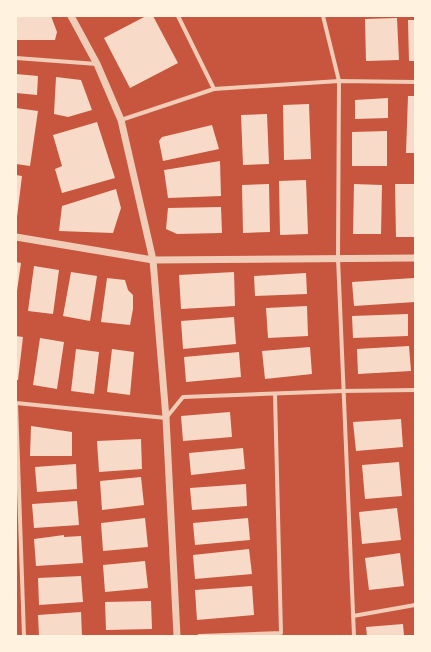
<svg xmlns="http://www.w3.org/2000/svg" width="431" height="652" font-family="Rubik,sans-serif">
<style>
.building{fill:#f7dbc8}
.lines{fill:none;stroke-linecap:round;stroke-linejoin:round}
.minor{stroke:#f1ccb7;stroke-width:4}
.tertiary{stroke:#f1ccb7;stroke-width:7}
</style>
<rect width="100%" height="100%" fill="#c8553d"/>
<g class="building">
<path d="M16 16H51L57 32 55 40H16Z"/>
<path d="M146 16H153L178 63 130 88 104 38Z"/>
<path d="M397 18 399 60 366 61 365 19Z"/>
<path d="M408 20H415V61H409Z"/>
<path d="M16 74 38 76 37 95 16 93Z"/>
<path d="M56 77 81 80 92 110 68 117 54 114Z"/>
<path d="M408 96H415V153H406Z"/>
<path d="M388 98V118L355 119V100Z"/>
<path d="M309 104 311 159 284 160 283 105Z"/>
<path d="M16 108 38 111 30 166 16 164Z"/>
<path d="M267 114 269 164 243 165 241 115Z"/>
<path d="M97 122 115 178 62 193 55 169 62 166 53 135Z"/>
<path d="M212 125 219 149 163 161 159 141 162 137Z"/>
<path d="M387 131V166H352V132Z"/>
<path d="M220 161 221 196 168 198 164 170Z"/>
<path d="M16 175 22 176 17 217H16Z"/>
<path d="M306 180 308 234 280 235 279 181Z"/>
<path d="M269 184 270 232 243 233 242 185Z"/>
<path d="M354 184 382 185 381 234H353Z"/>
<path d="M395 184H415V237H396Z"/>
<path d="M116 189 121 208 113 233 59 231 62 206Z"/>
<path d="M221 207 222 233 177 234 166 229 168 208Z"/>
<path d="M16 262 21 263 17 291H16Z"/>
<path d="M34 266 59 270 53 314 28 311Z"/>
<path d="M71 272 97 276 90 321 63 316Z"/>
<path d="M234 272 235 306 181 309 179 275Z"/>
<path d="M306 273 307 294 255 296 254 276Z"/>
<path d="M107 278 125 280 128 290 133 295V309L130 325 101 322Z"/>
<path d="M414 278 415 302 354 306 352 282Z"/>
<path d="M307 306 308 336 268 338 266 308Z"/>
<path d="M408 314V336L353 338 352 316Z"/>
<path d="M234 317 236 344 183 349 181 321Z"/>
<path d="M16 336 23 337 18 380H16Z"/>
<path d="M40 338 64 342 57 389 33 385Z"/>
<path d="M409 346 411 371 358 374 357 349Z"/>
<path d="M310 347 312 374 265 379 262 351Z"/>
<path d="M76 349 99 352 94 394 71 391Z"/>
<path d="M112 349 134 352 130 395 107 392Z"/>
<path d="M239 352 241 377 186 382 184 357Z"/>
<path d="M230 412 232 437 183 441 181 416Z"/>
<path d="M401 419 403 447 356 451 353 422Z"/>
<path d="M31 426 72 432V456H30Z"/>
<path d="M141 439 142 469 99 472 97 441Z"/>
<path d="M243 448 245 469 191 475 189 453Z"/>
<path d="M399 462 402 496 365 499 362 465Z"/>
<path d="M76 464 77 489 37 492 35 467Z"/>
<path d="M141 477 144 505 102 510 100 481Z"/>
<path d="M246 484 247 506 192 510 190 488Z"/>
<path d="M77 501 79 525 34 528 32 504Z"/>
<path d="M397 508 401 540 362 544 359 512Z"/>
<path d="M145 518 148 547 103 551 101 523Z"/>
<path d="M248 518 250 540 195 545 193 523Z"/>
<path d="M64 535V537L81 536 83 563 36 566 34 539Z"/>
<path d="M249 549 252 574 195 579 193 555Z"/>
<path d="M400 553 404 586 369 590 365 558Z"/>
<path d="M145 561 148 588 105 592 103 565Z"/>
<path d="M81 576 83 602 39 605 38 578Z"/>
<path d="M252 586 254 615 197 620 195 590Z"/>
<path d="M151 601 152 629 106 630 105 602Z"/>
<path d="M81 612 82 636H39L38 615Z"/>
<path d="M403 624 404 636H367L366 627Z"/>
</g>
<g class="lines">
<g class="minor">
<path d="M178 16 214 89"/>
<path d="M323 16 339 81 338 258 354 636"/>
<path d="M16 58 97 64"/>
<path d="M121 120 214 89 339 81 415 82"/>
<path d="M353 616 415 605"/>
<path d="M24 636 16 403 166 418 183 397 343 391 415 390"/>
<path d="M199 636 281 633 275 395"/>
</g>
<g class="tertiary">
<path d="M71 16 97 64 121 120 153 260 166 418 177 636"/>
<path d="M16 237 153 260 415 258"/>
</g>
</g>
<rect width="431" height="652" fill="none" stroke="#fff3e0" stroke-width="34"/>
</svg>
